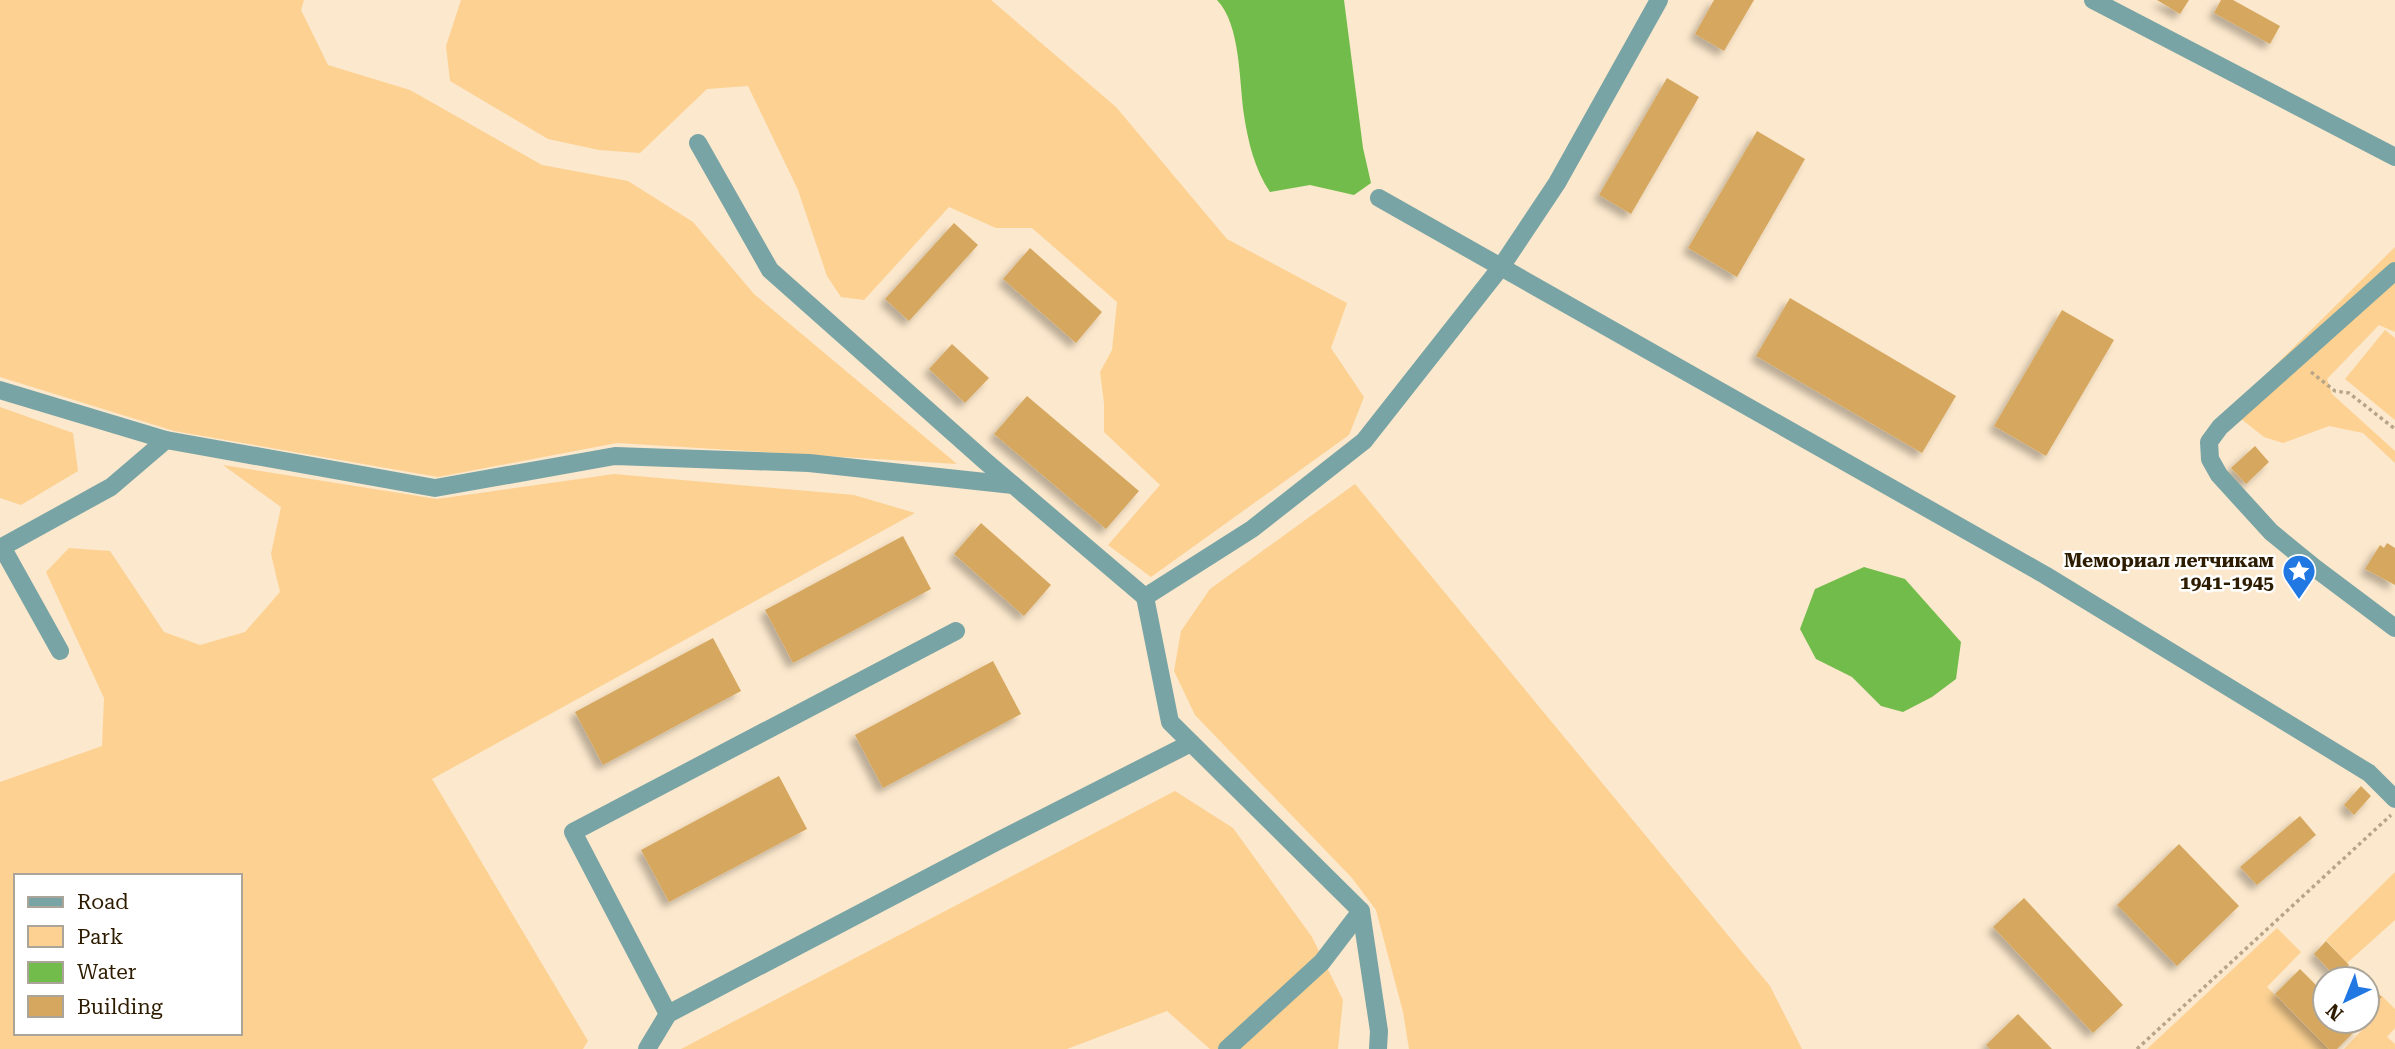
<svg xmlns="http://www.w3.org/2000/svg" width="2395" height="1049" font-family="'Roboto Serif',serif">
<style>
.green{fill:#fcd192;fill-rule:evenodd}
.water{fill:#71bc4a}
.building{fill:#d6a75f;filter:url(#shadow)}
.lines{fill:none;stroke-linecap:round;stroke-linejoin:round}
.path{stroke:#b8a488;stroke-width:3.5;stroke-dasharray:3.5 3.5;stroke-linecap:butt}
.minor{stroke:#78a4a5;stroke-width:18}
.labels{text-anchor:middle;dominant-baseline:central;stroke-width:5;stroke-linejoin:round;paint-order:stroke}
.poi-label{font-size:19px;font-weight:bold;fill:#2e1c00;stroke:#fff;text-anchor:end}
</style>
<defs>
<filter id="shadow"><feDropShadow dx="-5.5" dy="5.5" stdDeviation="3.5" flood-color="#0004"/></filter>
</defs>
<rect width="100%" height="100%" fill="#fce8cc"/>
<g class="green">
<path d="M0 0H304L301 10 328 65 410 90 542 165 628 181 693 222 754 294 957 464 617 443 438 477 174 431 0 377Z"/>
<path d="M461 0H991L1116 107 1227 239 1347 303 1331 348 1364 397 1349 435 1151 577 1108 545 1160 485 1104 432V403L1100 372 1112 350 1117 302 1032 228H996L949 207 864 300 841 297 827 276 798 190 748 86 707 89 640 153 599 150 548 139 450 81 446 46Z"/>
<path d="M2395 247V332L2379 325 2327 379 2332 394 2395 451V463L2363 433 2329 426 2283 443 2264 437 2240 418 2227 413Z"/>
<path d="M2385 330 2395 338V420L2345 379Z"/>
<path d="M0 407 73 433 78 471 21 505 0 498Z"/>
<path d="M223 465 437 499 614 474 854 495 915 513 432 779 588 1041 583 1049H0V782L102 746 104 698 46 572 69 548 110 551 164 632 200 645 245 632 280 592 271 554 281 507ZM16 876H240V1033H16Z"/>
<path d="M1355 484 1770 986 1802 1049H1409L1403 1012 1376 910 1352 878 1195 715 1174 671 1181 631 1210 589Z"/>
<path d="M1175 791 1233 828 1312 937 1343 1000 1338 1049H1210L1167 1011 1067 1049H681Z"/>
<path d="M2395 872V920L2347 963 2326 940Z"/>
<path d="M2277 928 2301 952 2267 987 2329 1049H2147Z"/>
<path d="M2382 996 2395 1009V1028L2387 1037 2395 1044V1049H2344L2366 1026Z"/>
</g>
<g class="water">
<path d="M1217 0H1344L1363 148 1371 183 1354 195 1310 185 1270 192C1255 170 1248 142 1244 115 1239 82 1241 25 1217 0Z"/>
<path d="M1864 567 1905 579 1961 642 1956 679 1932 697 1903 712 1881 706 1852 677 1816 659 1800 629 1815 589Z"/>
</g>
<g class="building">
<path d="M1714 0H1754L1724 51 1695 34Z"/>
<path d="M2157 0H2189L2180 14Z"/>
<path d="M2221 0H2233L2280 26 2270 44 2214 13Z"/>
<path d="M1667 78 1699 97 1631 214 1599 195Z"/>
<path d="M1757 131 1805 159 1737 277 1688 248Z"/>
<path d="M954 223 978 245 909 321 885 299Z"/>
<path d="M1030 248 1102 312 1076 343 1003 279Z"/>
<path d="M1790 298 1956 396 1922 453 1756 356Z"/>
<path d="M2062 310 2114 340 2046 456 1994 426Z"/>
<path d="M952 344 989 378 965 403 929 369Z"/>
<path d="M1027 396 1139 491 1106 529 994 434Z"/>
<path d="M2255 446 2269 462 2246 484 2231 468Z"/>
<path d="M981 523 1051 585 1024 616 954 554Z"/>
<path d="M903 536 931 589 793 663 765 610Z"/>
<path d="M2387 543 2395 548V585L2365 569 2380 545 2384 548Z"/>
<path d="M713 638 741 691 603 765 575 712Z"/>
<path d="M993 661 1021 714 883 788 855 735Z"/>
<path d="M779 776 807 829 669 902 641 850Z"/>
<path d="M2361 786 2371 796 2354 815 2344 805Z"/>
<path d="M2300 816 2316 835 2257 885 2240 867Z"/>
<path d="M2179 844 2239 906 2177 966 2117 905Z"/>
<path d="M2024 898 2123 1005 2093 1033 1993 927Z"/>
<path d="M2326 941 2349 965 2336 977 2314 954Z"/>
<path d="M2300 969 2325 994V1021H2352L2358 1028 2337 1049H2329L2275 994Z"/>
<path d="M2367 983 2382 997 2367 1012Z"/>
<path d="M2018 1014 2052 1049H1990L1986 1045Z"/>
</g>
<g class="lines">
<g class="path">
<path d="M2311 372 2335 391 2349 393 2395 429"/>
<path d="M2137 1049 2391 815"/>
</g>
<g class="minor">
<path d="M2093 0 2395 157"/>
<path d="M698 143 770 270 985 461 1145 597 1252 529 1364 441 1501 267 1557 183 1659 0"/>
<path d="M1379 198 2045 575 2369 773 2395 799"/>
<path d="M2395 271 2220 427 2209 442 2210 459 2219 475 2271 532 2315 568 2395 628"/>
<path d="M0 390 166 440 435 488 615 456 809 463 1013 485"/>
<path d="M1145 597 1170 722 1361 911 1322 962 1227 1049"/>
<path d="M60 651 2 547 111 487 166 440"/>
<path d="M1361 911 1379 1031 1378 1049"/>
<path d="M668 1014 573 832 956 631"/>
<path d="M647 1049 668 1014 998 841 1191 743"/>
</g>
</g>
<defs>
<symbol id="sight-pin" viewBox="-11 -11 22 30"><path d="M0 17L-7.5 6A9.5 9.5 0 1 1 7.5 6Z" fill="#2278e2" stroke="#fff"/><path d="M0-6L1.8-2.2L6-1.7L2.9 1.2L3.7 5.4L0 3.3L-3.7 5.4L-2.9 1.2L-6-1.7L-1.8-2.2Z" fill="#fff"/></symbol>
</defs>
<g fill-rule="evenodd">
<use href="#sight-pin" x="2280" y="552" width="38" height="52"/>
</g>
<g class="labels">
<g class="poi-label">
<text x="2274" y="560">Мемориал летчикам<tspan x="2274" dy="22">1941-1945</tspan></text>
</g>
</g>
<rect x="14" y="874" width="228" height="161" fill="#ffffff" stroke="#aba499" stroke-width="2"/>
<rect x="28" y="897" width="35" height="10" fill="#78a4a5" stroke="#aba499" stroke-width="2"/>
<text x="77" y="909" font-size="21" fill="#2e1c00">Road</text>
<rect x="28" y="926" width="35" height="21" fill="#fcd192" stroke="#aba499" stroke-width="2"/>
<text x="77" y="944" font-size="21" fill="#2e1c00">Park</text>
<rect x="28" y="962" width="35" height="21" fill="#71bc4a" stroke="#aba499" stroke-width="2"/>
<text x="77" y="979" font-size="21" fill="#2e1c00">Water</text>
<rect x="28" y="996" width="35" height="21" fill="#d6a75f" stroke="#aba499" stroke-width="2"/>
<text x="77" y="1014" font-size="21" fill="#2e1c00">Building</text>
<g transform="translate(2346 1000) rotate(223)"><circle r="33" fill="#ffffff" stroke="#aba499" stroke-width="2"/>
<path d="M0-5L12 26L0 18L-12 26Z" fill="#2278e2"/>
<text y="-10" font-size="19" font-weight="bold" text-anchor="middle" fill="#2e1c00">N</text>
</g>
</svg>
